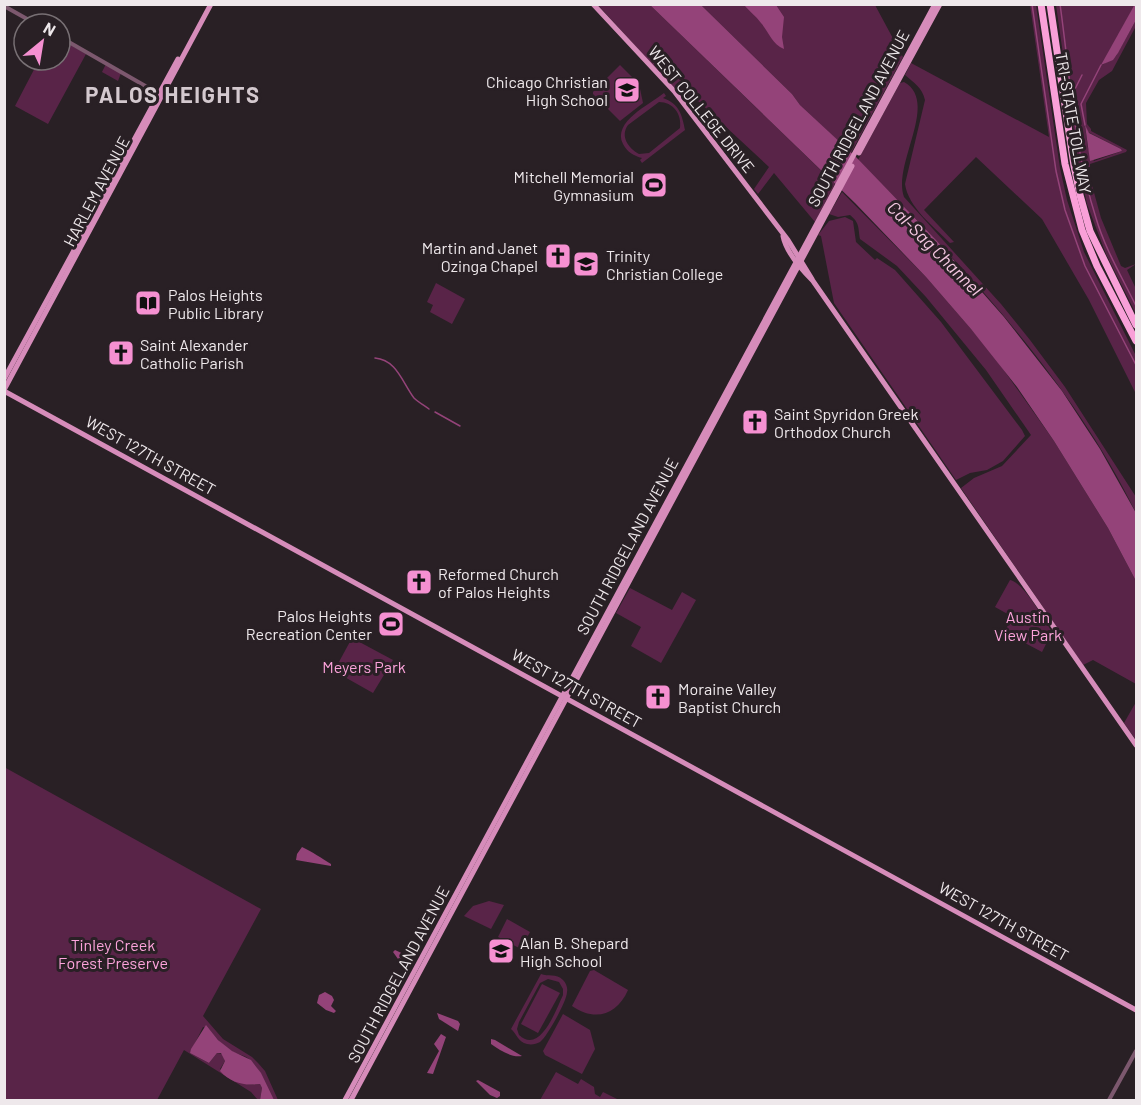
<svg xmlns="http://www.w3.org/2000/svg" width="1141" height="1105" font-family="Barlow,sans-serif">
<style>
.green{fill:#592448;fill-rule:evenodd}
.water{fill:#944379}
.lines{fill:none;stroke-linecap:round;stroke-linejoin:round}
.stream{stroke:#944379;stroke-width:1.5}
.minor{stroke:#7c586e;stroke-width:4}
.major{stroke:#d68cba;stroke-width:5}
.highway{stroke:#f9a0d8;stroke-width:7}
.labels{text-anchor:middle;dominant-baseline:central;stroke-width:6;stroke-linejoin:round;paint-order:stroke}
.poi-label{font-size:16px;fill:#eee8eb;stroke:#292025;text-anchor:start}
.street-label{font-size:16px;fill:#eee8eb;stroke:#292025}
.park-label{font-size:16px;fill:#fca3db;stroke:#292025}
.water-label{font-size:18px;font-style:italic;fill:#f5c7e2;stroke:#292025}
.district-label{font-size:22px;font-weight:bold;letter-spacing:1.5px;fill:#d4c9cf;stroke:#292025}
</style>
<rect width="100%" height="100%" fill="#292025"/>
<g class="green">
<path d="M598 5H650L835 184 815 222 774 173 758 194 754 189 769 167 698 101 690 106Z"/>
<path d="M701 5H875L903 57 851 153 800 105 792 94Z"/>
<path d="M1030 5H1036L1060 168 1067 200 1084 252 1136 356V394L1089 300 1042 219 976 157 924 210 954 242 950 243C934 227 908 207 905 184L925 100C922 87 914 83 905 75L911 63 1049 137Z"/>
<path d="M1056 5H1135L1102 65 1116 56 1136 20V26L1112 71 1099 80 1086 103 1087 124 1091 129V131L1127 150 1126 152 1090 164V167H1087L1101 218 1121 266 1125 268 1136 264 1127 270 1136 289V314L1106 254 1087 204 1079 167ZM1085 126 1088 132 1121 149 1122 151 1094 161 1088 148Z"/>
<path d="M60 39 86 54 48 124 15 106 39 60H60Z"/>
<path d="M106 64 121 73 118 81 102 72Z"/>
<path d="M620 65 639 84 643 103 620 121 593 94V92Z"/>
<path d="M904 82C940 102 892 164 904 197L1001 304 1030 340 1065 387 1136 497V513C1084 405 998 304 916 219 897 199 877 180 858 160L900 83Z"/>
<path d="M664 93 666 96 663 98C680 104 682 116 685 130L642 163 640 160 642 158C634 156 627 152 623 144 612 122 649 105 664 93ZM659 102C673 102 682 114 680 128L649 153 639 154C628 148 620 136 628 125Z"/>
<path d="M842 192 926 277 991 352 1054 441 1108 528 1136 581V684L1093 660 1083 665 961 488 974 478 1002 466 1031 435 986 370 926 297 897 266 860 239C858 228 860 223 850 215L838 217 829 214Z"/>
<path d="M845 217 853 221 856 242 875 260 877 258 895 270 941 322 1022 430 1025 436 1003 461 987 470 970 473 956 480 834 303 821 236 818 235 829 221Z"/>
<path d="M436 283 465 299 452 324 430 312 433 305 427 302Z"/>
<path d="M1010 580C1023 582 1044 619 1052 632L1042 652 1004 632 1013 617 995 607Z"/>
<path d="M630 588 672 610 682 592 696 600 661 663 631 646 641 627 616 613Z"/>
<path d="M352 638 393 660 373 693 334 671Z"/>
<path d="M1136 702V740L1124 723Z"/>
<path d="M4 767 261 909 203 1016 223 1039 252 1057 258 1063 265 1071 278 1100H274C264 1087 263 1071 250 1060 245 1055 239 1055 233 1052 224 1047 215 1037 209 1029L203 1027 190 1053 209 1063 217 1053 223 1054 225 1061 220 1069C235 1081 241 1086 260 1084L262 1088 260 1100H258L251 1092 184 1050 157 1100H5Z"/>
<path d="M489 901 504 905 491 929 464 916 473 906Z"/>
<path d="M507 919 530 932 521 949 498 937Z"/>
<path d="M594 970 628 990C617 1015 595 1022 572 1006L590 971Z"/>
<path d="M541 974C548 977 556 973 563 980 566 983 568 988 567 992 567 1001 547 1037 540 1042 536 1044 532 1045 527 1044 518 1042 517 1034 511 1029ZM548 979 559 982 563 989V995C556 1010 540 1055 519 1035L517 1029 519 1022 540 983Z"/>
<path d="M542 984 560 993 538 1033 521 1024Z"/>
<path d="M563 1014 590 1030 595 1049 582 1074 545 1055 543 1051Z"/>
<path d="M556 1072 578 1084 581 1079 594 1087 595 1094 600 1097 603 1092 619 1100H540Z"/>
</g>
<g class="water">
<path d="M1135 4 1136 5V20L1118 53 1113 60 1101 65Z"/>
<path d="M650 5H701L792 94 800 105 856 157 937 241 1004 317 1062 391 1100 449 1136 513V581L1108 528 1054 441 1017 387 971 329 926 277 855 203Z"/>
<path d="M744 5H776L784 17 782 37 784 49C772 44 769 32 761 23 756 16 749 11 744 5Z"/>
<path d="M1085 125 1089 133 1121 149 1122 151 1090 161Z"/>
<path d="M302 847C313 852 321 858 331 864V866L296 860 297 854Z"/>
<path d="M395 950 408 956 405 967 398 965V959L393 952Z"/>
<path d="M325 992 332 996 334 1000 331 1006 336 1011 334 1013 326 1010 317 1003 319 995Z"/>
<path d="M437 1013 458 1021 460 1024 458 1031 439 1019Z"/>
<path d="M206 1025 218 1040 232 1051 251 1060 261 1073 274 1100H260L262 1088 260 1084C244 1086 231 1083 220 1071L225 1061 221 1053H217L209 1063 190 1053 191 1049Z"/>
<path d="M441 1034 446 1037 433 1074 427 1073 439 1051 434 1044Z"/>
<path d="M491 1039 495 1040 522 1056C511 1058 500 1050 491 1044Z"/>
<path d="M478 1080 500 1092V1096L497 1098 490 1095 476 1081Z"/>
</g>
<g class="lines">
<g class="stream">
<path d="M1032 4 1056 171 1065 210 1085 266 1136 365"/>
<path d="M1060 4C1070 75 1074 150 1096 218 1105 249 1122 277 1136 306"/>
<path d="M1073 93 1082 75"/>
<path d="M1085 125 1081 104 1101 65"/>
<path d="M375 358C397 360 402 382 414 398 418 402 425 406 429 409"/>
<path d="M435 412 460 426"/>
</g>
<g class="minor">
<path d="M4 6 36 24"/>
<path d="M60 37 161 95"/>
<path d="M1109 1100 1136 1051"/>
</g>
<g class="major">
<path d="M593 4 674 91 788 240 812 279"/>
<path d="M859 153 940 4"/>
<path d="M783 236C786 252 802 270 813 281L1136 745"/>
<path d="M4 379 178 59"/>
<path d="M4 390 211 4"/>
<path d="M4 391 1136 1010"/>
<path d="M345 1100 935 4"/>
<path d="M351 1100 852 166"/>
</g>
<g class="highway">
<path d="M1041 4 1065 164 1082 230 1097 266 1136 341"/>
<path d="M1050 4 1074 166 1080 195 1090 231 1136 325"/>
</g>
</g>
<defs>
<symbol id="school-square" viewBox="-11 -11 22 22"><rect x="-9" y="-9" width="18" height="18" rx="4" fill="#f590d1" stroke="#292025"/><path d="M0-5L7-2L0 1L-7-2ZM-4 1L0 2.5L4 1V4Q0 6-4 4Z" fill="#111"/></symbol>
<symbol id="stadium-square" viewBox="-11 -11 22 22"><rect x="-9" y="-9" width="18" height="18" rx="4" fill="#f590d1" stroke="#292025"/><path d="M0-5a6.5 5 0 1 0 0 10a6.5 5 0 1 0 0-10ZM-3.5-1.8h7v3.6h-7Z" fill="#111"/></symbol>
<symbol id="church-square" viewBox="-11 -11 22 22"><rect x="-9" y="-9" width="18" height="18" rx="4" fill="#f590d1" stroke="#292025"/><path d="M-1.2-6h2.4v3.5h3.3v2.4h-3.3V6h-2.4V-.1h-3.3v-2.4h3.3Z" fill="#111"/></symbol>
<symbol id="university-square" viewBox="-11 -11 22 22"><rect x="-9" y="-9" width="18" height="18" rx="4" fill="#f590d1" stroke="#292025"/><path d="M0-5L7-2L0 1L-7-2ZM-4 1L0 2.5L4 1V4Q0 6-4 4Z" fill="#111"/></symbol>
<symbol id="library-square" viewBox="-11 -11 22 22"><rect x="-9" y="-9" width="18" height="18" rx="4" fill="#f590d1" stroke="#292025"/><path d="M-6-4Q-3-5.5-.7-3.5V5Q-3 3-6 4ZM6-4Q3-5.5 .7-3.5V5Q3 3 6 4Z" fill="#111"/></symbol>
</defs>
<g fill-rule="evenodd">
<use href="#school-square" x="612" y="75" width="30" height="30"/>
<use href="#stadium-square" x="639" y="170" width="30" height="30"/>
<use href="#church-square" x="543" y="241" width="30" height="30"/>
<use href="#university-square" x="571" y="249" width="30" height="30"/>
<use href="#library-square" x="133" y="288" width="30" height="30"/>
<use href="#church-square" x="106" y="338" width="30" height="30"/>
<use href="#church-square" x="740" y="407" width="30" height="30"/>
<use href="#church-square" x="404" y="567" width="30" height="30"/>
<use href="#stadium-square" x="376" y="609" width="30" height="30"/>
<use href="#church-square" x="643" y="682" width="30" height="30"/>
<use href="#school-square" x="486" y="936" width="30" height="30"/>
</g>
<g class="labels">
<g class="poi-label">
<text x="608" y="81" text-anchor="end">Chicago Christian<tspan x="608" dy="18">High School</tspan></text>
<text x="634" y="176" text-anchor="end">Mitchell Memorial<tspan x="634" dy="18">Gymnasium</tspan></text>
<text x="538" y="247" text-anchor="end">Martin and Janet<tspan x="538" dy="18">Ozinga Chapel</tspan></text>
<text x="606" y="255">Trinity<tspan x="606" dy="18">Christian College</tspan></text>
<text x="168" y="294">Palos Heights<tspan x="168" dy="18">Public Library</tspan></text>
<text x="140" y="344">Saint Alexander<tspan x="140" dy="18">Catholic Parish</tspan></text>
<text x="774" y="413">Saint Spyridon Greek<tspan x="774" dy="18">Orthodox Church</tspan></text>
<text x="438" y="573">Reformed Church<tspan x="438" dy="18">of Palos Heights</tspan></text>
<text x="372" y="615" text-anchor="end">Palos Heights<tspan x="372" dy="18">Recreation Center</tspan></text>
<text x="678" y="688">Moraine Valley<tspan x="678" dy="18">Baptist Church</tspan></text>
<text x="520" y="942">Alan B. Shepard<tspan x="520" dy="18">High School</tspan></text>
</g>
<g class="street-label">
<text transform="translate(702 109) rotate(51)">WEST COLLEGE DRIVE</text>
<text transform="translate(858 118) rotate(-62)">SOUTH RIDGELAND AVENUE</text>
<text transform="translate(1074 123) rotate(80)">TRI-STATE TOLLWAY</text>
<text transform="translate(96 191) rotate(-62)">HARLEM AVENUE</text>
<text transform="translate(151 455) rotate(29)">WEST 127TH STREET</text>
<text transform="translate(627 546) rotate(-62)">SOUTH RIDGELAND AVENUE</text>
<text transform="translate(577 688) rotate(29)">WEST 127TH STREET</text>
<text transform="translate(1004 921) rotate(29)">WEST 127TH STREET</text>
<text transform="translate(398 974) rotate(-62)">SOUTH RIDGELAND AVENUE</text>
</g>
<g class="park-label">
<text x="1028" y="616">Austin<tspan x="1028" dy="18">View Park</tspan></text>
<text x="364" y="666">Meyers Park</text>
<text x="113" y="944">Tinley Creek<tspan x="113" dy="18">Forest Preserve</tspan></text>
</g>
<g class="water-label">
<text transform="translate(935 248) rotate(45)">Cal-Sag Channel</text>
</g>
<g class="district-label">
<text x="173" y="94">PALOS HEIGHTS</text>
</g>
</g>
<rect width="1141" height="1105" fill="none" stroke="#eee8eb" stroke-width="12"/>
<g transform="translate(42 42) rotate(30)"><circle r="28" fill="#292025" stroke="#787074" stroke-width="1.5"/>
<path d="M0-4.5L10 22L0 15L-10 22Z" fill="#f590d1"/>
<text y="-9" font-size="16" font-weight="bold" text-anchor="middle" fill="#eee8eb">N</text>
</g>
</svg>
